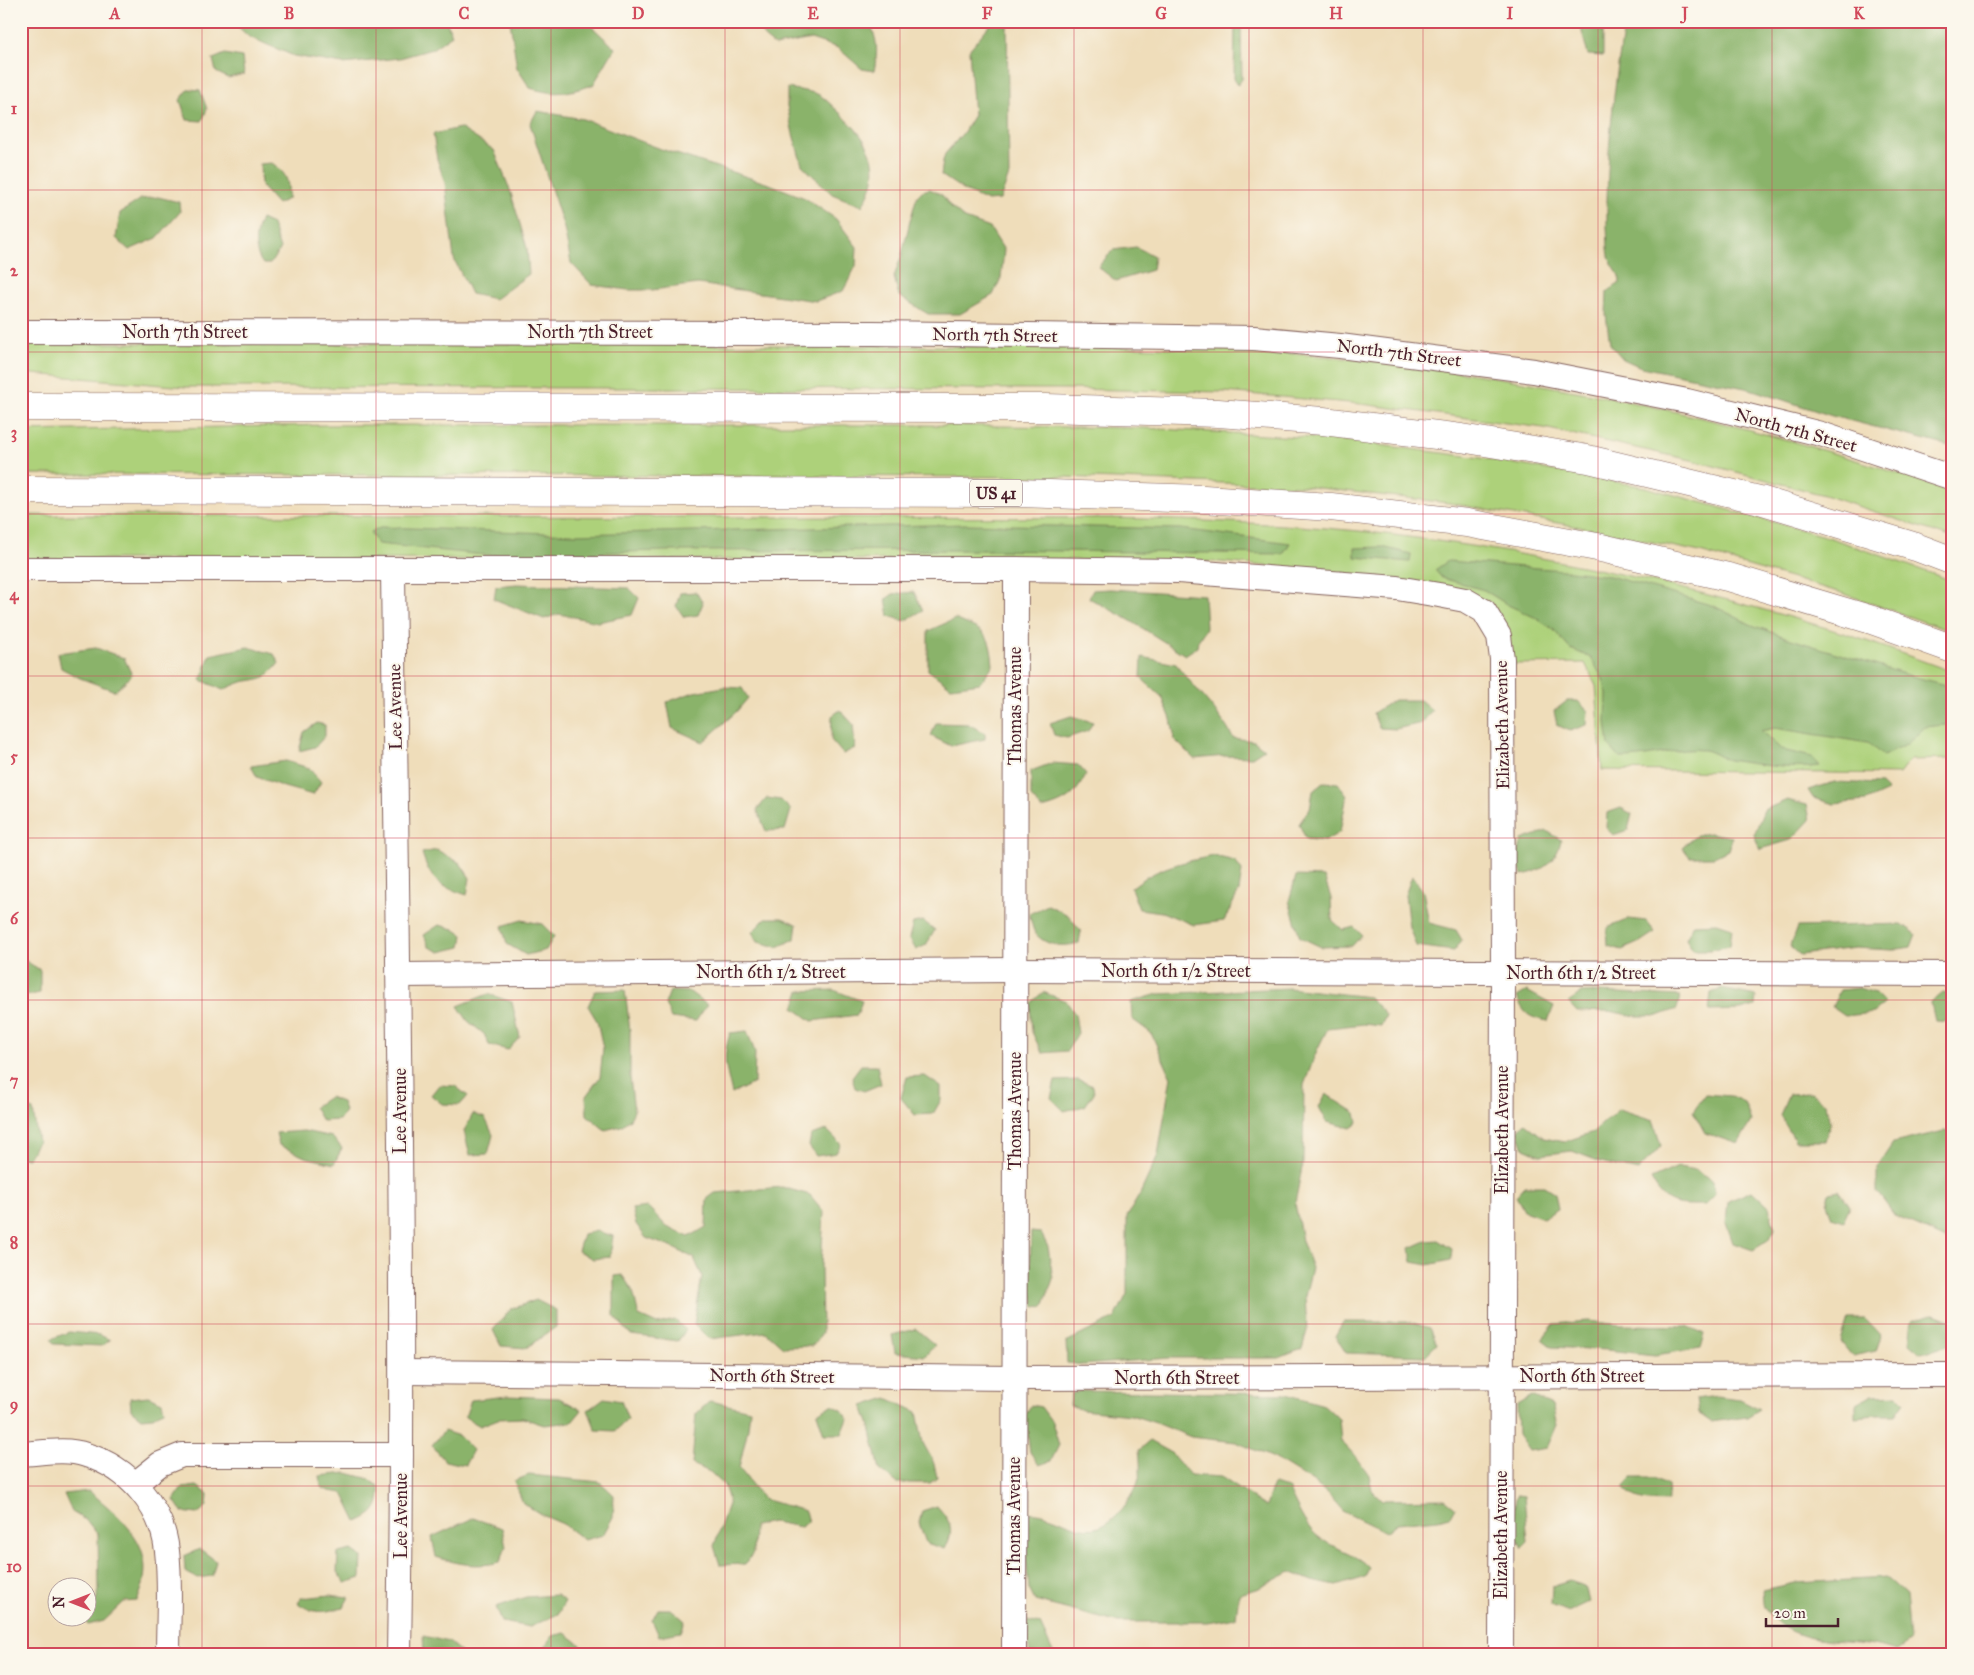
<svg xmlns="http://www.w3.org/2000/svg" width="1974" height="1675" font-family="'IM FELL Great Primer',serif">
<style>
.green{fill:#add17a;stroke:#7c7852}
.forest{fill:#8ab36a;stroke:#6a694a}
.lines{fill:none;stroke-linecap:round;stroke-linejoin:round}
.street-casing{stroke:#84625d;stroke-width:26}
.primary-casing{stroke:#84625d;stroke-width:29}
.street{stroke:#fff;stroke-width:24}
.primary{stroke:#fff;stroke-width:28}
.grid{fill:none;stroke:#d1495b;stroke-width:1;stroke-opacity:0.55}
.labels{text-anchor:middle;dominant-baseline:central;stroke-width:4;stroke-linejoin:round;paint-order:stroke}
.shield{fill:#fbf7ec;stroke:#7f6065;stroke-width:1}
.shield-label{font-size:16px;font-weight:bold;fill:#4a1f2b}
.street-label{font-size:18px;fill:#4a1f2b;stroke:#fbf7ec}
.neatline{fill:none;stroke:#d1495b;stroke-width:2}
.grid-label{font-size:16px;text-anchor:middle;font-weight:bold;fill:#d1495b}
</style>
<rect width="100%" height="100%" fill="#fbf7ec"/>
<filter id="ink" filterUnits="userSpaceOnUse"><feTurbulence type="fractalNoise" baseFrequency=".02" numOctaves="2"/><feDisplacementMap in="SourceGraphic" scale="10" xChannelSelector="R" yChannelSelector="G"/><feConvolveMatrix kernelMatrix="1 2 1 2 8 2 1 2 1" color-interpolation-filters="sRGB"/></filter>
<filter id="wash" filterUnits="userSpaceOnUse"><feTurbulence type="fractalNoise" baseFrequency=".0096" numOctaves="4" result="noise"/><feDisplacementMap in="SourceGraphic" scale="20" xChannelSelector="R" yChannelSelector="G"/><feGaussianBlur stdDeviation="1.12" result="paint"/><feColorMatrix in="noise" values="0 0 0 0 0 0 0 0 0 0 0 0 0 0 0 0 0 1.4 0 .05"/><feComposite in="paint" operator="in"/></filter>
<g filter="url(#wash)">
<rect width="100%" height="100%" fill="#efddba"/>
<g class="green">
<path d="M21 343C269 343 517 344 765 345 863 346 961 346 1059 347 1134 347 1209 347 1284 353 1512 370 1737 416 1953 492V538L1824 495 1691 460 1544 428 1361 404 1225 392 1067 389 186 387 21 373Z"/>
<path d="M329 425H920L1144 428 1332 439 1481 458 1645 487 1828 537 1953 581V632L1842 593 1700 552 1590 529 1449 503 1302 486 1064 477 21 474V431Z"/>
<path d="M21 515 1108 518C1192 520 1276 523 1359 531 1524 549 1689 585 1846 634 1882 646 1917 659 1953 672V759L1910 760 1899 774 1602 770 1596 686 1585 663 1511 664C1509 635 1508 625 1490 602L1344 573 1220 562 1143 560 21 559Z"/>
</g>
<g class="forest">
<path d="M232 21H446L452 35 432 49 400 58 343 64 294 56 249 37Z"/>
<path d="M510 21H601L589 24 615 48 593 85C566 93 557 96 530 88L517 68Z"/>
<path d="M755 21H869C878 41 878 50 874 71L862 69 838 48 811 39 775 46 764 37Z"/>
<path d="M993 21H1007L1009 175 1000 200 987 201 965 191 941 175 943 161 945 154 963 133 974 115 969 50Z"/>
<path d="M1235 21H1241L1242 79 1238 85 1234 79Z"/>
<path d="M1581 21H1603V56L1588 55 1582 32Z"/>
<path d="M1625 21H1953V447L1832 416 1750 389 1641 367 1623 359 1610 344 1606 315 1607 292 1620 283C1620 273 1615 271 1611 262 1607 254 1608 238 1607 228 1606 160 1613 89 1625 21Z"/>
<path d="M225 54 242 57 244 74 228 78 216 72 213 59Z"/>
<path d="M787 88C797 90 813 91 821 96 827 100 833 107 839 112 869 140 887 167 862 206L832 194 802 165 793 134 787 106Z"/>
<path d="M189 89 200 90 207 109 202 121 187 120 180 100Z"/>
<path d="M537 111 583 119 661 149 772 185 805 198 836 219 857 247 856 266 843 291 816 301 698 284 652 290H628L592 285 571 263 564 228 530 124Z"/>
<path d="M460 128 494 150 510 190 527 248 529 274 495 299 471 294 454 259 445 183 437 159 433 134Z"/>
<path d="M272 163C287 174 289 180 288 199L277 204 261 186 260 164Z"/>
<path d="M930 189 942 195 951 207 965 219 990 228 1004 250 1001 278 993 295 960 314H928L899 296 894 277 902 254 910 221 917 196 922 191Z"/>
<path d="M158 197 179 202 180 212 157 238 129 250 116 238 120 213 141 199Z"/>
<path d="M261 219 272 224 280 249 270 264H263C253 251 254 234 261 219Z"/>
<path d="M1136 247 1154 256 1152 270 1116 281 1098 267 1113 250Z"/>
<path d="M968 524 1181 529 1290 543 1283 554 988 550 666 551 484 555 378 544 370 532 383 527 576 534Z"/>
<path d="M1382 547 1411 554 1410 562 1355 557V548Z"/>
<path d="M1448 561 1563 570 1610 576 1714 606 1752 625 1791 639 1904 674 1953 687V724L1925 727 1906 745 1883 756 1868 743 1775 728 1761 731 1782 750 1812 757 1820 766C1791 770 1759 765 1729 760 1720 758 1712 751 1704 750 1677 747 1647 759 1620 758L1609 746 1606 722 1607 694 1603 679 1591 658 1569 648 1553 629 1534 617 1508 605 1484 590 1442 578 1435 570Z"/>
<path d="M517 584 629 588 639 598 632 615 598 622 559 614 544 619 494 599 496 586Z"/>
<path d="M1110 589 1204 595 1206 628 1198 641 1197 647 1185 655 1131 621 1089 598 1093 590Z"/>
<path d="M696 592 703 603 698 615 684 617 676 606 680 593Z"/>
<path d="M914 592 923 610 905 621 889 616 886 599 893 594Z"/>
<path d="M955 619C985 632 990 631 993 665L980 683 951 687 928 670V631Z"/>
<path d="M248 647 274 654 279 663C265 681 262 678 242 682 236 684 229 687 223 690L201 680 210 655Z"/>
<path d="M96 648 124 658 132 675 115 691 80 678 61 668 58 653Z"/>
<path d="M1142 657 1176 664C1195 689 1218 710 1233 738L1254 741 1264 749 1252 757 1225 756 1194 759 1175 740 1171 719 1162 697 1141 678Z"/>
<path d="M724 687 742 688 748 698 737 711 703 742 672 728 667 702 694 692Z"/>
<path d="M1394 700H1420L1432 710 1422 723 1396 729 1379 728 1373 713Z"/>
<path d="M1567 701H1578L1588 711 1587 725 1570 731 1557 725 1554 711Z"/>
<path d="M840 710 853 724 855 748 843 754 831 740 832 716Z"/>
<path d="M1071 716 1093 722 1088 731 1067 738 1054 735 1050 723Z"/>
<path d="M317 723 325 725V736L315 747 299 751 304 732Z"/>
<path d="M936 723 968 724 985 733V739L951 746 931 736Z"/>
<path d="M286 761 309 768 321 782 313 795 284 787 257 777 251 766Z"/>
<path d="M1052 763 1078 765 1086 774C1076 796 1065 803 1042 809L1031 797V771Z"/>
<path d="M1324 782 1338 783 1347 795 1340 832 1325 841 1306 839 1299 824 1310 808 1313 791Z"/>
<path d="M1835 782 1881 784 1888 791 1866 801 1834 804 1813 798 1808 790Z"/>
<path d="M767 798 781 800 791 810 785 830 766 831 757 810Z"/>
<path d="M1787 800 1807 805 1810 820 1791 840 1760 849 1754 835 1764 810Z"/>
<path d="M1621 808 1632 814 1628 830 1613 835 1606 828 1607 813Z"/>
<path d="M1547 831 1561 840C1557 861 1544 871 1522 875L1517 858 1522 840Z"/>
<path d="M1710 833 1732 837 1728 850 1714 857H1690L1682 847 1697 835Z"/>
<path d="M437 850 460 863 470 878 467 895C439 886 431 882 422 853Z"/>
<path d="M1214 856 1235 861 1242 871 1239 891 1224 921 1194 925 1162 912 1139 909 1131 888C1157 867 1182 862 1214 856Z"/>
<path d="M1296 876 1324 877 1331 898 1332 920 1343 930 1354 927 1362 935 1352 946 1321 947 1300 937 1289 901Z"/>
<path d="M1412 876 1423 891 1429 923 1456 930 1462 940 1454 951 1416 946 1409 927 1405 895Z"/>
<path d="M1048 905 1068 915 1081 931 1079 943C1064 947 1046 947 1035 933 1032 928 1031 919 1029 914Z"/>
<path d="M766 918H782L797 924 795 939 778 947 758 942 752 932Z"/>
<path d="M1629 919 1646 921 1655 932 1640 942 1622 950 1608 946 1607 928Z"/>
<path d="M522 920 542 924 554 936 546 950 526 955 507 944 502 926Z"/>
<path d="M923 921 935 930 926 945 916 950 909 938 913 923Z"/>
<path d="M1717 923 1732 928 1730 946 1710 950H1693L1686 939 1694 924Z"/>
<path d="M1902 924 1916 934 1911 947 1892 950 1855 948 1800 955 1790 946 1797 927Z"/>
<path d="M439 925 454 929 463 935 461 947 440 952 429 947 424 935Z"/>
<path d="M26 961 40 970V993L21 997V962Z"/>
<path d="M1289 988 1369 997 1386 1015 1381 1026 1364 1024 1328 1028 1317 1050 1304 1085 1303 1163 1295 1203 1302 1241 1312 1268 1305 1296 1307 1331 1302 1349 1279 1358H1169L1083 1365 1067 1363 1066 1342 1115 1318 1127 1294V1216L1140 1194 1158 1155 1171 1077 1151 1033 1132 1019 1131 1002 1158 994Z"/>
<path d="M1859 988 1875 993 1885 1003 1873 1013 1845 1016 1832 1007 1840 990Z"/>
<path d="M1722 989 1756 996 1755 1006 1741 1010 1709 1011 1711 993Z"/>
<path d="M625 990 630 1031V1077L634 1111 630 1119 621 1126 605 1130 587 1115 586 1096 600 1077 603 1048 597 1021 588 1006 595 991Z"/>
<path d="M834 990 862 1001 857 1015 812 1021 794 1008 800 991Z"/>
<path d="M670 991 690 992 707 1005 696 1021 671 1018 665 1004Z"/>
<path d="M1527 991 1554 1006 1548 1021C1530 1018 1524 1015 1517 997Z"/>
<path d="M1043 992 1066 1001 1075 1014 1078 1033 1067 1051 1042 1053 1032 1032 1030 1004Z"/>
<path d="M1599 992 1680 996 1677 1009 1658 1016H1635L1608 1011 1577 1012 1568 1002 1581 993Z"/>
<path d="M1943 993 1953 995V1022L1935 1021 1931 1003Z"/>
<path d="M488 994 512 1002 520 1037 508 1050 489 1045 484 1034 468 1021 458 1006Z"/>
<path d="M747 1031 755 1052 754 1083 732 1094C726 1067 722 1060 730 1033Z"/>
<path d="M861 1065H877L881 1084 864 1091 855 1088 852 1077Z"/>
<path d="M925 1076 941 1087V1100L933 1114 915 1115 901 1098 907 1077Z"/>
<path d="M1079 1080 1093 1086 1094 1093 1085 1106 1064 1111 1051 1098 1055 1081Z"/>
<path d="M439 1085 455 1086 468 1096 460 1105 442 1104 431 1095Z"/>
<path d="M1811 1093 1826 1104 1830 1123 1825 1141H1795L1780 1115 1789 1094Z"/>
<path d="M1326 1094 1356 1113 1358 1123 1351 1128 1327 1122 1319 1107Z"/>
<path d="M1705 1094 1731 1096 1744 1102 1751 1121 1738 1144 1705 1133 1693 1111Z"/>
<path d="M329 1097 342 1102 345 1111 339 1120 322 1121 314 1107Z"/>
<path d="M21 1106 33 1110 38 1142 28 1158 21 1157Z"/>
<path d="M1619 1109 1653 1120 1661 1146 1638 1171 1601 1162 1572 1151 1540 1155 1524 1148 1518 1131 1525 1123 1544 1138 1564 1142 1593 1132Z"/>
<path d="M473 1114 485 1118 493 1135 488 1154 470 1155 464 1131Z"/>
<path d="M827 1130 841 1144 836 1153 816 1156 809 1146 811 1135Z"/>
<path d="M304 1131 332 1137 342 1148 334 1164 305 1157 279 1145 276 1133Z"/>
<path d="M1944 1131 1953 1133V1245L1944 1238 1895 1216 1877 1192V1167L1893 1143Z"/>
<path d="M1678 1167 1696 1170 1713 1181 1715 1195 1705 1205C1676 1205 1666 1207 1651 1179Z"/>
<path d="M1525 1186H1544L1555 1193 1558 1209 1543 1218 1524 1211 1516 1196Z"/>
<path d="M782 1187 810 1195 824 1212 821 1266 822 1333 812 1346 783 1347 766 1332 709 1339 694 1324 702 1276 694 1258 671 1247 646 1238 636 1224 632 1209 648 1207 667 1227 689 1237 706 1227 707 1199 715 1193Z"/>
<path d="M1839 1190 1850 1206 1843 1221 1832 1217 1827 1204 1829 1192Z"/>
<path d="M1752 1191 1769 1207 1775 1229 1769 1240 1753 1250 1733 1243 1726 1223 1728 1201Z"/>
<path d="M596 1231 613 1236 610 1257 593 1259 578 1251 583 1234Z"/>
<path d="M1031 1232 1041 1233 1048 1247 1053 1279 1043 1307 1035 1306 1030 1286Z"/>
<path d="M1438 1240 1452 1249 1451 1260 1428 1265 1412 1262 1410 1248 1426 1241Z"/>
<path d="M622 1275 633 1291 639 1316 657 1324 675 1320 686 1330 678 1341 631 1335 614 1316V1276Z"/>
<path d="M536 1300 556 1310V1327L526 1348 501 1346 493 1330 511 1309Z"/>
<path d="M1934 1314 1952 1321 1953 1338 1948 1346 1921 1353 1909 1343 1912 1320Z"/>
<path d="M1848 1319H1865L1881 1336 1876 1351 1852 1356 1841 1342Z"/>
<path d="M1588 1321 1620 1325 1687 1326 1705 1334 1701 1348 1655 1355 1607 1350 1552 1347 1542 1339 1554 1324Z"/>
<path d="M1343 1322H1410L1430 1328 1437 1344 1425 1356 1346 1353 1335 1336Z"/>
<path d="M916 1329 935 1345 925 1356 895 1353 892 1335Z"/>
<path d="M69 1332 100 1335 110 1340 102 1346 54 1344 51 1339Z"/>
<path d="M1081 1391 1286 1394 1324 1405 1339 1419 1341 1441 1358 1459 1369 1475 1372 1490 1382 1500 1445 1499 1455 1507 1450 1516 1438 1519 1397 1523 1386 1532 1344 1512 1328 1494 1313 1482 1274 1458 1236 1442 1191 1437 1159 1424 1131 1415 1082 1410 1070 1405 1071 1394Z"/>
<path d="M1897 1394 1905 1402 1896 1415H1875L1856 1417V1404L1873 1395Z"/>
<path d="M148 1396 162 1402 164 1410 153 1417 141 1418 131 1410 130 1398Z"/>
<path d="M507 1396 559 1398 582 1410 572 1422 544 1425 523 1418 498 1419 480 1426 465 1417 471 1400Z"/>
<path d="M1532 1396 1552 1405 1557 1425 1547 1448 1529 1451 1518 1435 1517 1405Z"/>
<path d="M1716 1396 1740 1399 1760 1409 1747 1417 1711 1422 1698 1413 1696 1399Z"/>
<path d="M604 1398 621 1401 628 1419 615 1431 596 1430 588 1410Z"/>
<path d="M887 1398 917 1412 923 1443 934 1463 937 1478 930 1483H897L880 1470 869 1423 863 1406Z"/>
<path d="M710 1401 750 1410 748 1428 739 1468 763 1499 805 1511 808 1522 801 1527 773 1522 754 1526 753 1553 745 1564 720 1565 714 1546 729 1501 724 1485 710 1472 692 1464 696 1414Z"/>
<path d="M832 1405 842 1410 848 1419 842 1434H824L817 1413Z"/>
<path d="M1031 1405 1041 1407 1052 1422 1059 1445 1051 1461 1039 1465 1030 1452 1025 1416Z"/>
<path d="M444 1431 459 1436 473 1450 465 1465 445 1461 432 1445Z"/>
<path d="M1150 1441 1170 1452 1190 1475 1221 1477 1266 1507 1273 1484 1288 1488C1295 1503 1304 1524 1316 1535 1332 1549 1354 1551 1369 1568L1365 1577 1336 1586 1312 1581 1290 1572 1259 1588 1239 1594 1236 1617 1208 1622H1116L1035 1601 1029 1589 1022 1513C1064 1507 1087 1557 1126 1504 1140 1484 1142 1475 1139 1450Z"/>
<path d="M347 1473 370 1479 380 1489C380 1509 375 1514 357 1522L343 1493 329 1491 321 1487 320 1476Z"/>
<path d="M529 1475 600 1482 614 1495 613 1517 603 1535 584 1540 563 1524 542 1515 523 1503 514 1481Z"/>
<path d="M1632 1478H1654L1667 1485 1668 1502C1648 1501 1637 1503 1623 1488Z"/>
<path d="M197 1486 208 1494 207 1506 197 1514 182 1512 174 1500 182 1488Z"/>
<path d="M89 1491C126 1522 161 1549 137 1601L124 1602 104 1621 88 1625 82 1618H88V1610L95 1603 99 1591 98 1535 87 1521 72 1512 64 1494Z"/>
<path d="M1517 1495 1524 1496 1528 1542 1522 1548C1512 1529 1512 1516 1517 1495Z"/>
<path d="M937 1506C951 1522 955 1529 945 1549L926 1543 919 1523 922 1511Z"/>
<path d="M473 1518 502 1528 506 1547 500 1562C477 1568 458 1564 436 1557L432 1537Z"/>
<path d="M200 1549 216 1561 212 1576 197 1578 185 1572 184 1556Z"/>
<path d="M352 1550 362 1557 361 1578 345 1583 337 1572 338 1553Z"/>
<path d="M1887 1578 1906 1595 1910 1641 1896 1651C1889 1649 1881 1646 1873 1645 1837 1639 1789 1646 1766 1609 1763 1605 1764 1596 1763 1590L1795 1583Z"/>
<path d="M1569 1581 1585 1586 1589 1602 1568 1612 1551 1605 1552 1587Z"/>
<path d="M330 1595 349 1597 343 1608C323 1612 315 1615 298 1603L301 1598Z"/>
<path d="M556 1595 565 1601 558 1614 530 1627 502 1622 496 1607 526 1597Z"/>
<path d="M658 1609H671L685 1621 681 1632 659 1636 652 1620Z"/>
<path d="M1027 1621 1040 1624 1054 1654H1030L1027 1637Z"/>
<path d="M565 1633 581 1645 577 1654H549L544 1648 552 1636Z"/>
<path d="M423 1636 449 1642 463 1654H424Z"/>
</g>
</g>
<g filter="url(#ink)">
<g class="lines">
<defs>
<g id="street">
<path d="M21 332 873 333 1254 338 1340 346 1534 371 1687 401 1821 434 1953 478"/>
<path d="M21 569H1016L1178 571 1397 588 1439 595 1465 600 1484 611 1499 636 1502 659 1503 973 1501 1654"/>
<path d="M393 569C397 931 405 1292 399 1654"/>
<path d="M400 975 1014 970 1953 974"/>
<path d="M402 1372 1015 1378 1953 1375"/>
<path d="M21 1454C42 1453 66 1448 86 1455 128 1467 162 1506 167 1551 171 1585 168 1620 168 1654"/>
<path d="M135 1484 160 1464 182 1455H401"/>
<path d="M1014 1654 1016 569"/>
</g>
<g id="primary">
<path d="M21 407 1046 408 1218 413 1323 421 1461 438 1588 459 1760 500 1916 547 1953 561"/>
<path d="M21 490 1018 493 1204 499 1331 507 1467 523 1597 547 1732 578 1872 620 1953 649"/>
</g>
</defs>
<use href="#street" class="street-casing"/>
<use href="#primary" class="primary-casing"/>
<use href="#street" class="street"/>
<use href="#primary" class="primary"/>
</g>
</g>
<path class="grid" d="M202 21V1654M376 21V1654M551 21V1654M725 21V1654M900 21V1654M1074 21V1654M1249 21V1654M1423 21V1654M1598 21V1654M1772 21V1654M21 190H1953M21 352H1953M21 514H1953M21 676H1953M21 838H1953M21 1000H1953M21 1162H1953M21 1324H1953M21 1486H1953"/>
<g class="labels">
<rect class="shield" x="970" y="479.5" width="52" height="27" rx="4"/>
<g class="shield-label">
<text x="996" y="493">US 41</text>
</g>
<g class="street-label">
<text x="185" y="332">North 7th Street</text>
<text x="590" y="332">North 7th Street</text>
<text transform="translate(995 335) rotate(1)">North 7th Street</text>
<text transform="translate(1399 353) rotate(7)">North 7th Street</text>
<text transform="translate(1796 430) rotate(15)">North 7th Street</text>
<text transform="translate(1015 706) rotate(-90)">Thomas Avenue</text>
<text transform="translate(395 707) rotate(-91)">Lee Avenue</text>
<text transform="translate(1502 725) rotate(-91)">Elizabeth Avenue</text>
<text x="1176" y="971">North 6th 1/2 Street</text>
<text x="771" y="972">North 6th 1/2 Street</text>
<text x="1581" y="973">North 6th 1/2 Street</text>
<text transform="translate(400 1111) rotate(-90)">Lee Avenue</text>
<text transform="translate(1015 1111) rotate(-90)">Thomas Avenue</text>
<text transform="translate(1502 1130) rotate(-90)">Elizabeth Avenue</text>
<text transform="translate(772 1376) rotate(1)">North 6th Street</text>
<text x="1582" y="1376">North 6th Street</text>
<text x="1177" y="1378">North 6th Street</text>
<text transform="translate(401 1516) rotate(-90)">Lee Avenue</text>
<text transform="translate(1014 1516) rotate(-90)">Thomas Avenue</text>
<text transform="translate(1501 1535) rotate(-90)">Elizabeth Avenue</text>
</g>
</g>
<rect width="1974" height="1675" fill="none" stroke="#fbf7ec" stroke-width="55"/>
<g transform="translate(72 1602) rotate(270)"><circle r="24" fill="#fbf7ec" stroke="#b4a19f"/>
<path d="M0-4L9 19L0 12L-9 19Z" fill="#d1495b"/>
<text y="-8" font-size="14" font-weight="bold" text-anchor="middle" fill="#4a1f2b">N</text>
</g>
<path d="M1766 1618v8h72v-8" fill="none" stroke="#4a1f2b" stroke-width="2.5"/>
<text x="1774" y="1618" font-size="15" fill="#4a1f2b" stroke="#fbf7ec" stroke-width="4" paint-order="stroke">20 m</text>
<rect x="28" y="28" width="1918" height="1620" class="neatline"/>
<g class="grid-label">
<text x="115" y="19">A</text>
<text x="289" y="19">B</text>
<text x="464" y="19">C</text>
<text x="638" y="19">D</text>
<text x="813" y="19">E</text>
<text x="987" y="19">F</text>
<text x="1161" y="19">G</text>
<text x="1336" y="19">H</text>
<text x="1510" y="19">I</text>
<text x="1685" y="19">J</text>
<text x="1859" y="19">K</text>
<text x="14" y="114">1</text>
<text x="14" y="276">2</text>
<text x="14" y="438">3</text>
<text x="14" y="600">4</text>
<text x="14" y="762">5</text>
<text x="14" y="924">6</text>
<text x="14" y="1086">7</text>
<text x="14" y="1248">8</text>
<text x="14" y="1410">9</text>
<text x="14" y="1572">10</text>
</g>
</svg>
